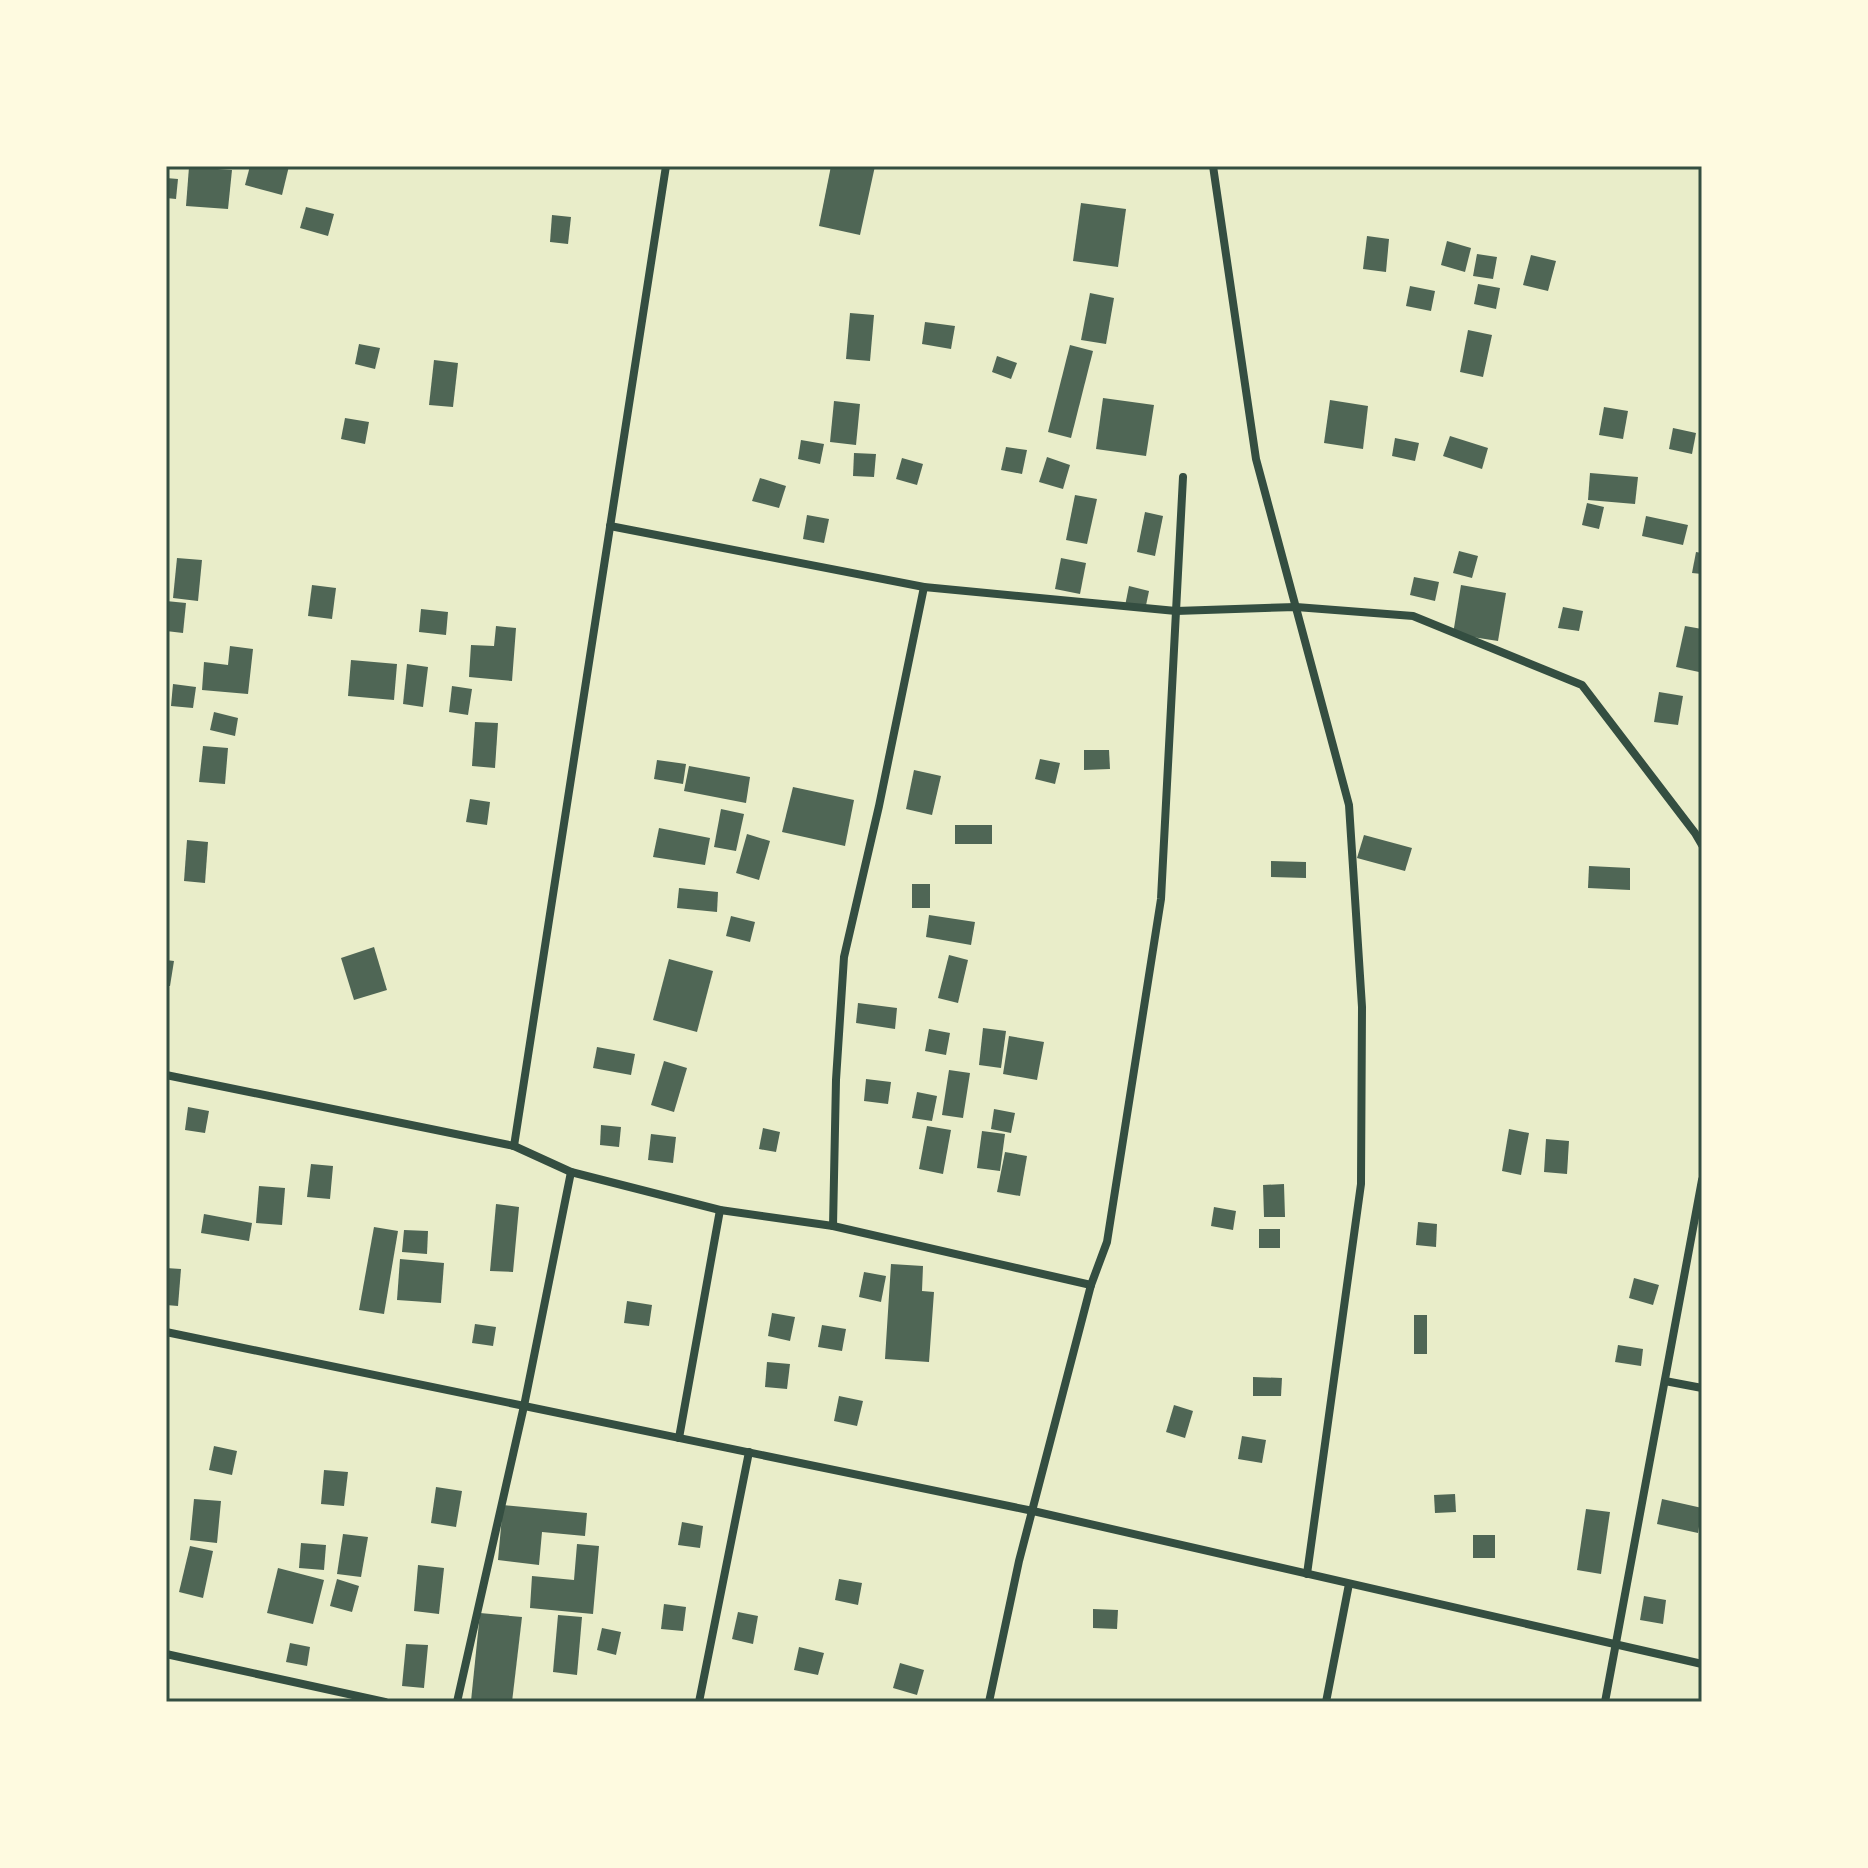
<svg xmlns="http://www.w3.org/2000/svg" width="1868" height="1868" font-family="'Alegreya Sans',sans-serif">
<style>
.building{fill:#4f6655}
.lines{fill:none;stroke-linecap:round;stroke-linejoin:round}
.minor{stroke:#344e41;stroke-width:8}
.neatline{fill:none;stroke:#344e41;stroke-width:3}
</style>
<rect width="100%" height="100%" fill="#e9edc9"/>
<g class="building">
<path d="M250 166H289L282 195 245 185Z"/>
<path d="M831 166H875L860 235 819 226Z"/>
<path d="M189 167 232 170 228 209 186 206Z"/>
<path d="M166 178 178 179 176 199 166 198Z"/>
<path d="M1081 203 1126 209 1118 267 1073 261Z"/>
<path d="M306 207 334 214 328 236 300 228Z"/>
<path d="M552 215 571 217 568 244 550 242Z"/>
<path d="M1367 236 1389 239 1386 272 1363 269Z"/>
<path d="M1447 241 1471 248 1465 272 1441 265Z"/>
<path d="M1477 254 1497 257 1493 279 1473 276Z"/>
<path d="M1531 255 1556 261 1548 291 1523 285Z"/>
<path d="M1478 284 1500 288 1496 309 1474 304Z"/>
<path d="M1410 286 1435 291 1431 311 1406 306Z"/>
<path d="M1090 293 1114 298 1106 344 1081 340Z"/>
<path d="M850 313 874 315 870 361 846 359Z"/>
<path d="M925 322 955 326 951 349 922 344Z"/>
<path d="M1468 330 1492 335 1483 377 1460 372Z"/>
<path d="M359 344 380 348 375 369 355 364Z"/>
<path d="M1070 345 1093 351 1071 438 1048 432Z"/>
<path d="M997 356 1017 363 1011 379 992 372Z"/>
<path d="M434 360 458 363 453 407 429 405Z"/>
<path d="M1103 398 1154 405 1146 456 1096 449Z"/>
<path d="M1330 400 1368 406 1363 449 1324 443Z"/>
<path d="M834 401 860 404 856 445 830 442Z"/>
<path d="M1604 407 1628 411 1623 439 1599 435Z"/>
<path d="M345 418 369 422 365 444 341 439Z"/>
<path d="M1673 428 1696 433 1692 454 1669 449Z"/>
<path d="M1450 436 1488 448 1482 469 1443 456Z"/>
<path d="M1395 438 1419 443 1415 461 1392 456Z"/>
<path d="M801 440 824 444 820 464 798 459Z"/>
<path d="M1006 447 1027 450 1022 474 1001 470Z"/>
<path d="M854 453 876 454 874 477 853 476Z"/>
<path d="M1047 457 1070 465 1063 489 1039 482Z"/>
<path d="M902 458 923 464 917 485 896 479Z"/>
<path d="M1590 473 1638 477 1635 504 1588 500Z"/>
<path d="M760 478 786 486 779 508 752 501Z"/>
<path d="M1075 495 1097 499 1087 544 1066 540Z"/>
<path d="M1587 503 1604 507 1599 529 1582 525Z"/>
<path d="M1145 512 1163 516 1155 556 1137 552Z"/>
<path d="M807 515 829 519 824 543 803 539Z"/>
<path d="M1646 516 1688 525 1683 545 1642 536Z"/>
<path d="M1459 551 1478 556 1472 578 1453 573Z"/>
<path d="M1696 552 1702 553V574L1692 573Z"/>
<path d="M177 558 202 560 198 601 173 598Z"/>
<path d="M1061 558 1086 563 1080 594 1055 589Z"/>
<path d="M1414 577 1439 582 1435 601 1410 595Z"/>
<path d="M312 585 336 588 332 619 308 616Z"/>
<path d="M1461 585 1506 593 1498 641 1453 634Z"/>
<path d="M1129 586 1149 591 1145 610 1125 606Z"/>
<path d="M166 601 186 603 183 633 166 631Z"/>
<path d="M1563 607 1583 611 1579 631 1558 628Z"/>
<path d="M421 609 448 612 446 635 419 632Z"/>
<path d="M496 626 516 628 512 681 469 677 471 645 494 646Z"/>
<path d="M1685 626 1702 629V656L1699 672 1676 667Z"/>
<path d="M230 646 253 649 248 694 202 690 204 662 228 665Z"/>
<path d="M351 660 397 664 394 700 348 696Z"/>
<path d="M407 664 428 667 423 707 403 704Z"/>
<path d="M173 684 196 687 193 708 171 706Z"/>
<path d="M452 686 472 689 468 715 449 712Z"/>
<path d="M1659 692 1683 696 1678 725 1654 722Z"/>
<path d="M214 712 238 718 235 736 210 730Z"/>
<path d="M475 722 498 723 495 768 472 766Z"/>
<path d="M203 746 228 748 225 784 199 782Z"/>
<path d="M1084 750H1109L1110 769 1084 770Z"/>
<path d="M1040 759 1060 763 1055 784 1035 779Z"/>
<path d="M657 760 686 764 683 784 654 779Z"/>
<path d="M689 766 750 777 746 803 684 791Z"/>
<path d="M914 770 941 776 932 815 906 809Z"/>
<path d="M793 787 854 800 845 846 782 832Z"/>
<path d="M470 799 490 802 487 825 466 822Z"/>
<path d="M721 809 744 814 736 851 714 847Z"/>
<rect x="955" y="825" width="37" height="19"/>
<path d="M659 828 710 838 705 865 653 857Z"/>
<path d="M747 834 770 841 759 880 736 873Z"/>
<path d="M1364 835 1412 848 1405 871 1357 858Z"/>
<path d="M187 840 208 842 205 883 184 881Z"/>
<path d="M1271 861 1306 862V878L1271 877Z"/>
<path d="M1589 866 1630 868V890L1588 888Z"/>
<rect x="912" y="884" width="18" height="24"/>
<path d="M679 888 718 892 717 912 677 908Z"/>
<path d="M929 915 975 922 971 945 926 937Z"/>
<path d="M731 916 755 922 750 942 726 936Z"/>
<path d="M374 947 387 990 354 1000 341 958Z"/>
<path d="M949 955 968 960 958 1003 938 998Z"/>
<path d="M669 959 713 971 697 1032 653 1020Z"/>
<path d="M166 960 174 961 170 986H166Z"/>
<path d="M858 1003 897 1008 895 1029 856 1023Z"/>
<path d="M983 1028 1006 1031 1001 1068 979 1065Z"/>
<path d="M929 1029 950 1033 946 1055 925 1051Z"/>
<path d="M1009 1036 1044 1042 1037 1080 1003 1074Z"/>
<path d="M597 1047 635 1054 631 1075 593 1068Z"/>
<path d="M664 1061 687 1068 674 1112 651 1105Z"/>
<path d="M949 1070 970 1073 963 1118 942 1115Z"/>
<path d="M866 1079 891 1082 888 1104 864 1101Z"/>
<path d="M917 1092 937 1096 932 1121 912 1118Z"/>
<path d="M188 1107 209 1111 205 1133 185 1130Z"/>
<path d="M994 1109 1015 1113 1011 1133 991 1129Z"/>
<path d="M601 1125 621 1127 619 1147 600 1145Z"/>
<path d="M927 1126 951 1130 943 1174 919 1169Z"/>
<path d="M763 1128 780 1132 776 1152 759 1149Z"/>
<path d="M1509 1129 1529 1133 1521 1175 1502 1171Z"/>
<path d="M982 1131 1005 1134 1000 1171 977 1168Z"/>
<path d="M651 1134 676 1137 673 1163 648 1160Z"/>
<path d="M1546 1139 1569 1141 1567 1174 1544 1172Z"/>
<path d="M1005 1152 1027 1156 1020 1196 997 1192Z"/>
<path d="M311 1164 333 1166 330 1199 307 1197Z"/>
<path d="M1284 1184 1285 1217H1264L1263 1185Z"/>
<path d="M259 1186 285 1188 282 1225 256 1223Z"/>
<path d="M496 1204 519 1207 513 1272 490 1271Z"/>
<path d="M1214 1207 1236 1211 1233 1230 1211 1226Z"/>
<path d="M204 1214 252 1223 249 1241 201 1233Z"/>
<path d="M1418 1222 1437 1224 1436 1247 1416 1245Z"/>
<path d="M374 1227 398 1231 384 1314 359 1310Z"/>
<rect x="1259" y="1229" width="21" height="19"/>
<path d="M404 1230 428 1231 427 1254 402 1252Z"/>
<path d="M400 1259 444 1263 441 1303 397 1300Z"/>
<path d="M891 1264 923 1266 922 1291 934 1292 929 1362 885 1359Z"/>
<path d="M166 1268 181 1269 178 1306 166 1305Z"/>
<path d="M864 1272 886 1276 881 1302 859 1297Z"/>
<path d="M1634 1278 1659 1285 1653 1305 1629 1298Z"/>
<path d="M627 1301 652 1305 649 1326 624 1323Z"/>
<path d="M772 1313 795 1317 790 1341 768 1336Z"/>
<rect x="1414" y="1315" width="13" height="39"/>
<path d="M475 1324 496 1327 493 1346 472 1343Z"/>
<path d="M822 1325 846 1329 842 1351 818 1347Z"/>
<path d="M1618 1345 1643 1349 1641 1366 1615 1362Z"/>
<path d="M767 1362 790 1364 787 1389 765 1387Z"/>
<path d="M1253 1377 1282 1378 1281 1396H1253Z"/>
<path d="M839 1396 863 1401 857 1426 834 1421Z"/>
<path d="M1174 1405 1193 1411 1185 1438 1166 1432Z"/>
<path d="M1242 1436 1266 1440 1262 1463 1238 1459Z"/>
<path d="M214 1446 237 1451 232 1475 209 1470Z"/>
<path d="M324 1470 348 1472 344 1506 321 1504Z"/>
<path d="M436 1487 462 1491 456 1527 431 1523Z"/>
<path d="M1455 1494 1456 1512 1435 1513 1434 1495Z"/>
<path d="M194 1499 221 1501 217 1543 190 1540Z"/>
<path d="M1662 1499 1702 1508 1698 1533 1657 1524Z"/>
<path d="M503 1505 587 1513 585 1536 542 1532 539 1565 498 1560Z"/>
<path d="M1586 1509 1610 1512 1601 1574 1577 1570Z"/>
<path d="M682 1522 703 1526 700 1548 678 1545Z"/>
<path d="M343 1534 368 1537 361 1577 337 1574Z"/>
<rect x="1473" y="1535" width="22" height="23"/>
<path d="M301 1543 326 1545 324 1570 299 1568Z"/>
<path d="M577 1544 599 1546 593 1614 530 1608 532 1576 574 1580Z"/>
<path d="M190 1546 213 1551 203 1598 179 1592Z"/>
<path d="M418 1565 444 1568 439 1614 414 1611Z"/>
<path d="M278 1568 324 1580 313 1624 267 1613Z"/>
<path d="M337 1579 359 1586 352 1612 330 1606Z"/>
<path d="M839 1579 862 1583 858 1605 835 1600Z"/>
<path d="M1644 1596 1666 1600 1663 1624 1640 1620Z"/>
<path d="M664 1604 686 1607 683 1631 661 1629Z"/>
<path d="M1093 1609 1118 1610 1117 1629 1093 1628Z"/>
<path d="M738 1612 758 1616 753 1644 732 1639Z"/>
<path d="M480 1613 522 1617 512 1702 471 1701Z"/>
<path d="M558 1615 582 1617 577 1675 553 1672Z"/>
<path d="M602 1628 621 1632 616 1655 597 1650Z"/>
<path d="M290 1643 310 1647 307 1666 286 1662Z"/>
<path d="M406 1644 428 1645 424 1688 402 1686Z"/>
<path d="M799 1647 824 1653 818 1675 794 1670Z"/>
<path d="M900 1663 924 1670 917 1695 893 1688Z"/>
</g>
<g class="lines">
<g class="minor">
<path d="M1213 166 1256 459 1349 805 1362 1007 1361 1184 1307 1574"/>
<path d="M610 526 924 587 1176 611 1296 607 1413 616 1582 685 1695 833 1702 845"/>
<path d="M166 1075 514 1146 571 1172 720 1210 833 1226 1091 1285"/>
<path d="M514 1146 666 166"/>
<path d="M833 1226 836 1080 844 957 879 806 924 587"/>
<path d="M166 1332 1033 1511 1702 1664"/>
<path d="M1665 1381 1702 1388"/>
<path d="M679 1438 720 1210"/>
<path d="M166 1654 385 1702"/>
<path d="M457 1702 524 1406 571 1172"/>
<path d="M699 1702 749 1452"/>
<path d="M989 1702 1019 1561 1091 1285 1107 1242 1161 899 1183 477"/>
<path d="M1326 1702 1349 1584"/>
<path d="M1605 1702 1702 1180"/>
</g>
</g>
<rect width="1868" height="1868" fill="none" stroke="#fefae0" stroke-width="336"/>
<rect x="168" y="168" width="1532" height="1532" class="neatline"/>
</svg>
